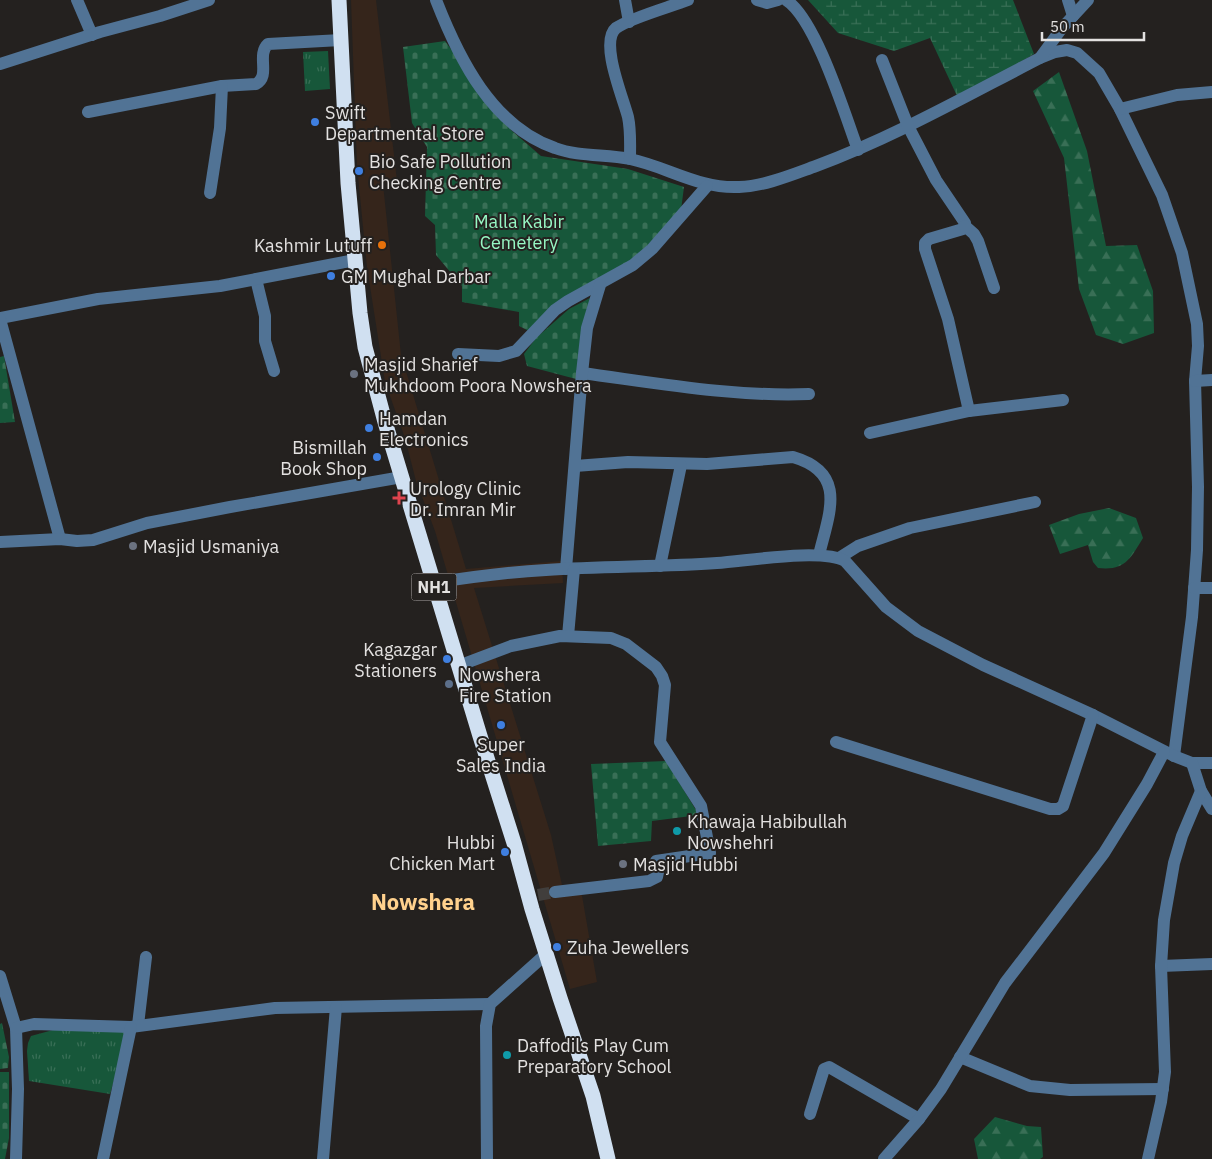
<svg xmlns="http://www.w3.org/2000/svg" width="1212" height="1159" font-family="'IBM Plex Sans',sans-serif">
<style>
.commercial{fill:#35251b}
.grass{fill:url(#grass-tufts)}
.forest{fill:url(#forest-firs)}
.wetland{fill:url(#wetland-marsh)}
.cemetery{fill:url(#cemetery-stones)}
.lines{fill:none;stroke-linecap:round;stroke-linejoin:round}
.minor-tunnel{stroke:#413e3c;stroke-width:12;stroke-dasharray:12 6;stroke-linecap:butt}
.minor{stroke:#517395;stroke-width:12}
.highway{stroke:#d0e0f1;stroke-width:15}
.shop-dot{fill:#3f7fe0;stroke:#24211f;stroke-width:2}
.food-dot{fill:#e8710a;stroke:#24211f;stroke-width:2}
.worship-dot{fill:#6b7280;stroke:#24211f;stroke-width:2}
.health-dot{fill:#e0444e;stroke:#24211f;stroke-width:2}
.service-dot{fill:#5c6f8a;stroke:#24211f;stroke-width:2}
.culture-dot{fill:#0f9aa8;stroke:#24211f;stroke-width:2}
.labels{text-anchor:middle;dominant-baseline:central;stroke-width:4;stroke-linejoin:round;paint-order:stroke}
.shield{fill:#24211f;stroke:#aaa7a6;stroke-width:1}
.shield-label{font-size:16px;font-weight:bold;fill:#e3e1e0}
.poi-label{font-size:18px;fill:#e3e1e0;stroke:#24211f;text-anchor:start}
.park-label{font-size:18px;fill:#97f8c4;stroke:#24211f}
.district-label{font-size:22px;font-weight:bold;fill:#ffd18d;stroke:#24211f}
</style>
<defs>
<pattern id="grass-tufts" width="24" height="20" patternUnits="userSpaceOnUse" patternTransform="scale(1.25)"><rect width="24" height="20" fill="#17573a"/><path d="M3 7l-1-3M5 7V3M7 7l1-3M15 17l-1-3M17 17v-4M19 17l1-3" fill="none" stroke="#396f56"/></pattern>
<pattern id="forest-firs" width="22" height="20" patternUnits="userSpaceOnUse" patternTransform="scale(1.25)"><rect width="22" height="20" fill="#17573a"/><path d="M5 1l3.5 6h-7zM16 11l3.5 6h-7z" fill="#396f56"/></pattern>
<pattern id="wetland-marsh" width="20" height="14" patternUnits="userSpaceOnUse" patternTransform="scale(1.25)"><rect width="20" height="14" fill="#17573a"/><path d="M1 5h8M5 5V1M11 12h8M15 12V8" fill="none" stroke="#396f56"/></pattern>
<pattern id="cemetery-stones" width="16" height="16" patternUnits="userSpaceOnUse" patternTransform="scale(1.25)"><rect width="16" height="16" fill="#17573a"/><path d="M2 7V4a2 2 0 0 1 4 0v3zM10 15v-3a2 2 0 0 1 4 0v3z" fill="#396f56"/></pattern>
</defs>
<rect width="100%" height="100%" fill="#24211f"/>
<path class="commercial" d="M351 0H376L397 181 383 184 401 355 466 569 562 561 563 583 474 588 551 835 562 885 580 884 597 982 570 989 435 531 416 481 405 438 385 382 367 267 357 166Z"/>
<g class="grass">
<path d="M328 51 330 89 305 91 303 52Z"/>
<path d="M53 1030H124L127 1035 110 1094 29 1081 27 1051 28 1043 31 1036Z"/>
</g>
<g class="forest">
<path d="M1059 72 1087 151 1106 246 1137 245 1153 291 1154 333 1123 344 1096 335 1079 289 1064 158 1033 91Z"/>
<path d="M1109 508 1136 518 1143 538C1130 559 1125 571 1098 568L1093 562 1088 545 1060 554 1049 525 1079 514Z"/>
<path d="M995 1117 1027 1126 1041 1127 1043 1157 1040 1159H978L974 1139Z"/>
</g>
<path class="wetland" d="M808 0H1013L1034 54 958 98 930 38 894 51 838 33Z"/>
<g class="cemetery">
<path d="M445 41 511 130 541 156 628 169 684 187 681 210 644 253 531 332 519 326V312L462 302V286L436 255 435 225 425 216 427 147 412 123 403 47Z"/>
<path d="M590 298 576 379 527 366 524 354 536 338 569 309Z"/>
<path d="M4 356 15 422 0 423V357Z"/>
<path d="M666 761 699 815 652 821 651 841 598 846 591 764Z"/>
<path d="M2 1023 9 1057 8 1068 0 1069V1024Z"/>
<path d="M0 1072H9V1138L5 1159H0Z"/>
</g>
<g class="lines">
<path class="minor-tunnel" d="M538 895 555 892"/>
<g class="minor">
<path d="M77 0 92 35"/>
<path d="M436 0C459 59 492 126 555 148 579 157 606 154 630 159 668 167 699 189 739 187 765 186 791 175 816 166 894 137 966 96 1040 58L1055 52 1067 50 1077 53 1099 73 1120 109 1162 195 1182 253 1197 324 1198 346 1195 381 1198 487 1197 550 1192 617 1174 756"/>
<path d="M625 0 629 22"/>
<path d="M757 0 767 3 778 0"/>
<path d="M786 0C816 19 845 115 858 150"/>
<path d="M1068 0 1073 16"/>
<path d="M1040 58 1062 28 1088 0"/>
<path d="M882 60 908 126 936 180 965 223 963 229 929 239 925 243V249L948 319 969 411"/>
<path d="M0 64 100 32 160 16 209 0"/>
<path d="M1120 109 1177 95 1212 92"/>
<path d="M88 112 222 86 256 84C271 76 256 55 268 44L341 40"/>
<path d="M630 159C630 145 631 131 628 117 624 100 599 42 616 28 630 18 670 7 688 0"/>
<path d="M210 193 220 128 222 86"/>
<path d="M965 226 974 234 978 241 994 288"/>
<path d="M256 279 265 316V341L274 371"/>
<path d="M0 318 98 299 220 286 355 260"/>
<path d="M0 319 60 539"/>
<path d="M458 354 499 356 516 351 555 310 568 301 633 265 652 249 707 186"/>
<path d="M582 373C657 383 733 397 809 394"/>
<path d="M1195 381 1212 380"/>
<path d="M870 433 969 411 1063 400"/>
<path d="M575 466 628 462 707 464 793 457C848 473 829 513 819 555"/>
<path d="M0 542 60 539 77 541 93 540 147 523 230 507 402 477"/>
<path d="M839 558 858 546 910 528 1035 502"/>
<path d="M660 566 681 465"/>
<path d="M566 569 582 373 587 328 600 285"/>
<path d="M433 583C471 577 508 572 546 570 603 566 660 567 717 563 748 561 821 548 845 561L886 607 918 631 983 665 1093 715 1174 756 1192 763H1212"/>
<path d="M1194 588H1212"/>
<path d="M568 636 574 569"/>
<path d="M458 666 511 646 560 636 611 638 626 644 643 657 656 667 662 676 665 685 660 742 701 806 710 853 656 861 658 872 657 877 649 881 555 892"/>
<path d="M836 742 1050 809H1058L1063 806 1093 715"/>
<path d="M1192 763 1201 791 1212 809"/>
<path d="M1161 966 1212 964"/>
<path d="M0 976 16 1028 18 1089 16 1159"/>
<path d="M138 1025 146 957"/>
<path d="M16 1028 34 1024 131 1027 275 1008 490 1004"/>
<path d="M960 1057 1030 1086 1070 1090 1163 1089"/>
<path d="M810 1114 824 1069 829 1067 919 1119"/>
<path d="M103 1159 131 1027"/>
<path d="M323 1159 336 1007"/>
<path d="M487 1159 486 1026 490 1004 546 954"/>
<path d="M884 1159 919 1119 941 1089 1005 983 1104 853 1147 784 1164 752"/>
<path d="M1148 1159 1161 1102 1165 1072 1161 966 1164 920 1174 863 1182 836 1201 791"/>
</g>
<path class="highway" d="M339 0 348 183 360 313 365 347 385 422 480 736 514 843 532 909 560 998 593 1096 608 1159"/>
</g>
<g class="shop-dot">
<circle cx="315" cy="122" r="5"/>
<circle cx="359" cy="171" r="5"/>
<circle cx="331" cy="276" r="5"/>
<circle cx="369" cy="428" r="5"/>
<circle cx="377" cy="457" r="5"/>
<circle cx="447" cy="659" r="5"/>
<circle cx="501" cy="725" r="5"/>
<circle cx="505" cy="852" r="5"/>
<circle cx="557" cy="947" r="5"/>
</g>
<circle class="food-dot" cx="382" cy="245" r="5"/>
<g class="worship-dot">
<circle cx="354" cy="374" r="5"/>
<circle cx="133" cy="546" r="5"/>
<circle cx="623" cy="864" r="5"/>
</g>
<path class="health-dot" d="M396.5 490.5h5v5h5v5h-5v5h-5v-5h-5v-5h5z"/>
<circle class="service-dot" cx="449" cy="684" r="5"/>
<g class="culture-dot">
<circle cx="677" cy="831" r="5"/>
<circle cx="507" cy="1055" r="5"/>
</g>
<g class="labels">
<rect class="shield" x="411.5" y="573.5" width="45" height="27" rx="4"/>
<g class="shield-label">
<text x="434" y="587">NH1</text>
</g>
<g class="poi-label">
<text x="325" y="112">Swift<tspan x="325" dy="21">Departmental Store</tspan></text>
<text x="369" y="161">Bio Safe Pollution<tspan x="369" dy="21">Checking Centre</tspan></text>
<text x="372" y="245" text-anchor="end">Kashmir Lutuff</text>
<text x="341" y="276">GM Mughal Darbar</text>
<text x="364" y="364">Masjid Sharief<tspan x="364" dy="21">Mukhdoom Poora Nowshera</tspan></text>
<text x="379" y="418">Hamdan<tspan x="379" dy="21">Electronics</tspan></text>
<text x="367" y="447" text-anchor="end">Bismillah<tspan x="367" dy="21">Book Shop</tspan></text>
<text x="410" y="488">Urology Clinic<tspan x="410" dy="21">Dr. Imran Mir</tspan></text>
<text x="143" y="546">Masjid Usmaniya</text>
<text x="437" y="649" text-anchor="end">Kagazgar<tspan x="437" dy="21">Stationers</tspan></text>
<text x="459" y="674">Nowshera<tspan x="459" dy="21">Fire Station</tspan></text>
<text x="501" y="744" text-anchor="middle">Super<tspan x="501" dy="21">Sales India</tspan></text>
<text x="687" y="821">Khawaja Habibullah<tspan x="687" dy="21">Nowshehri</tspan></text>
<text x="495" y="842" text-anchor="end">Hubbi<tspan x="495" dy="21">Chicken Mart</tspan></text>
<text x="633" y="864">Masjid Hubbi</text>
<text x="567" y="947">Zuha Jewellers</text>
<text x="517" y="1045">Daffodils Play Cum<tspan x="517" dy="21">Preparatory School</tspan></text>
</g>
<g class="park-label">
<text x="519" y="221">Malla Kabir<tspan x="519" dy="21">Cemetery</tspan></text>
</g>
<g class="district-label">
<text x="423" y="901">Nowshera</text>
</g>
</g>
<path d="M1042 32v8h102v-8" fill="none" stroke="#e3e1e0" stroke-width="2.5"/>
<text x="1050" y="32" font-size="15" fill="#e3e1e0" stroke="#24211f" stroke-width="4" paint-order="stroke">50 m</text>
</svg>
